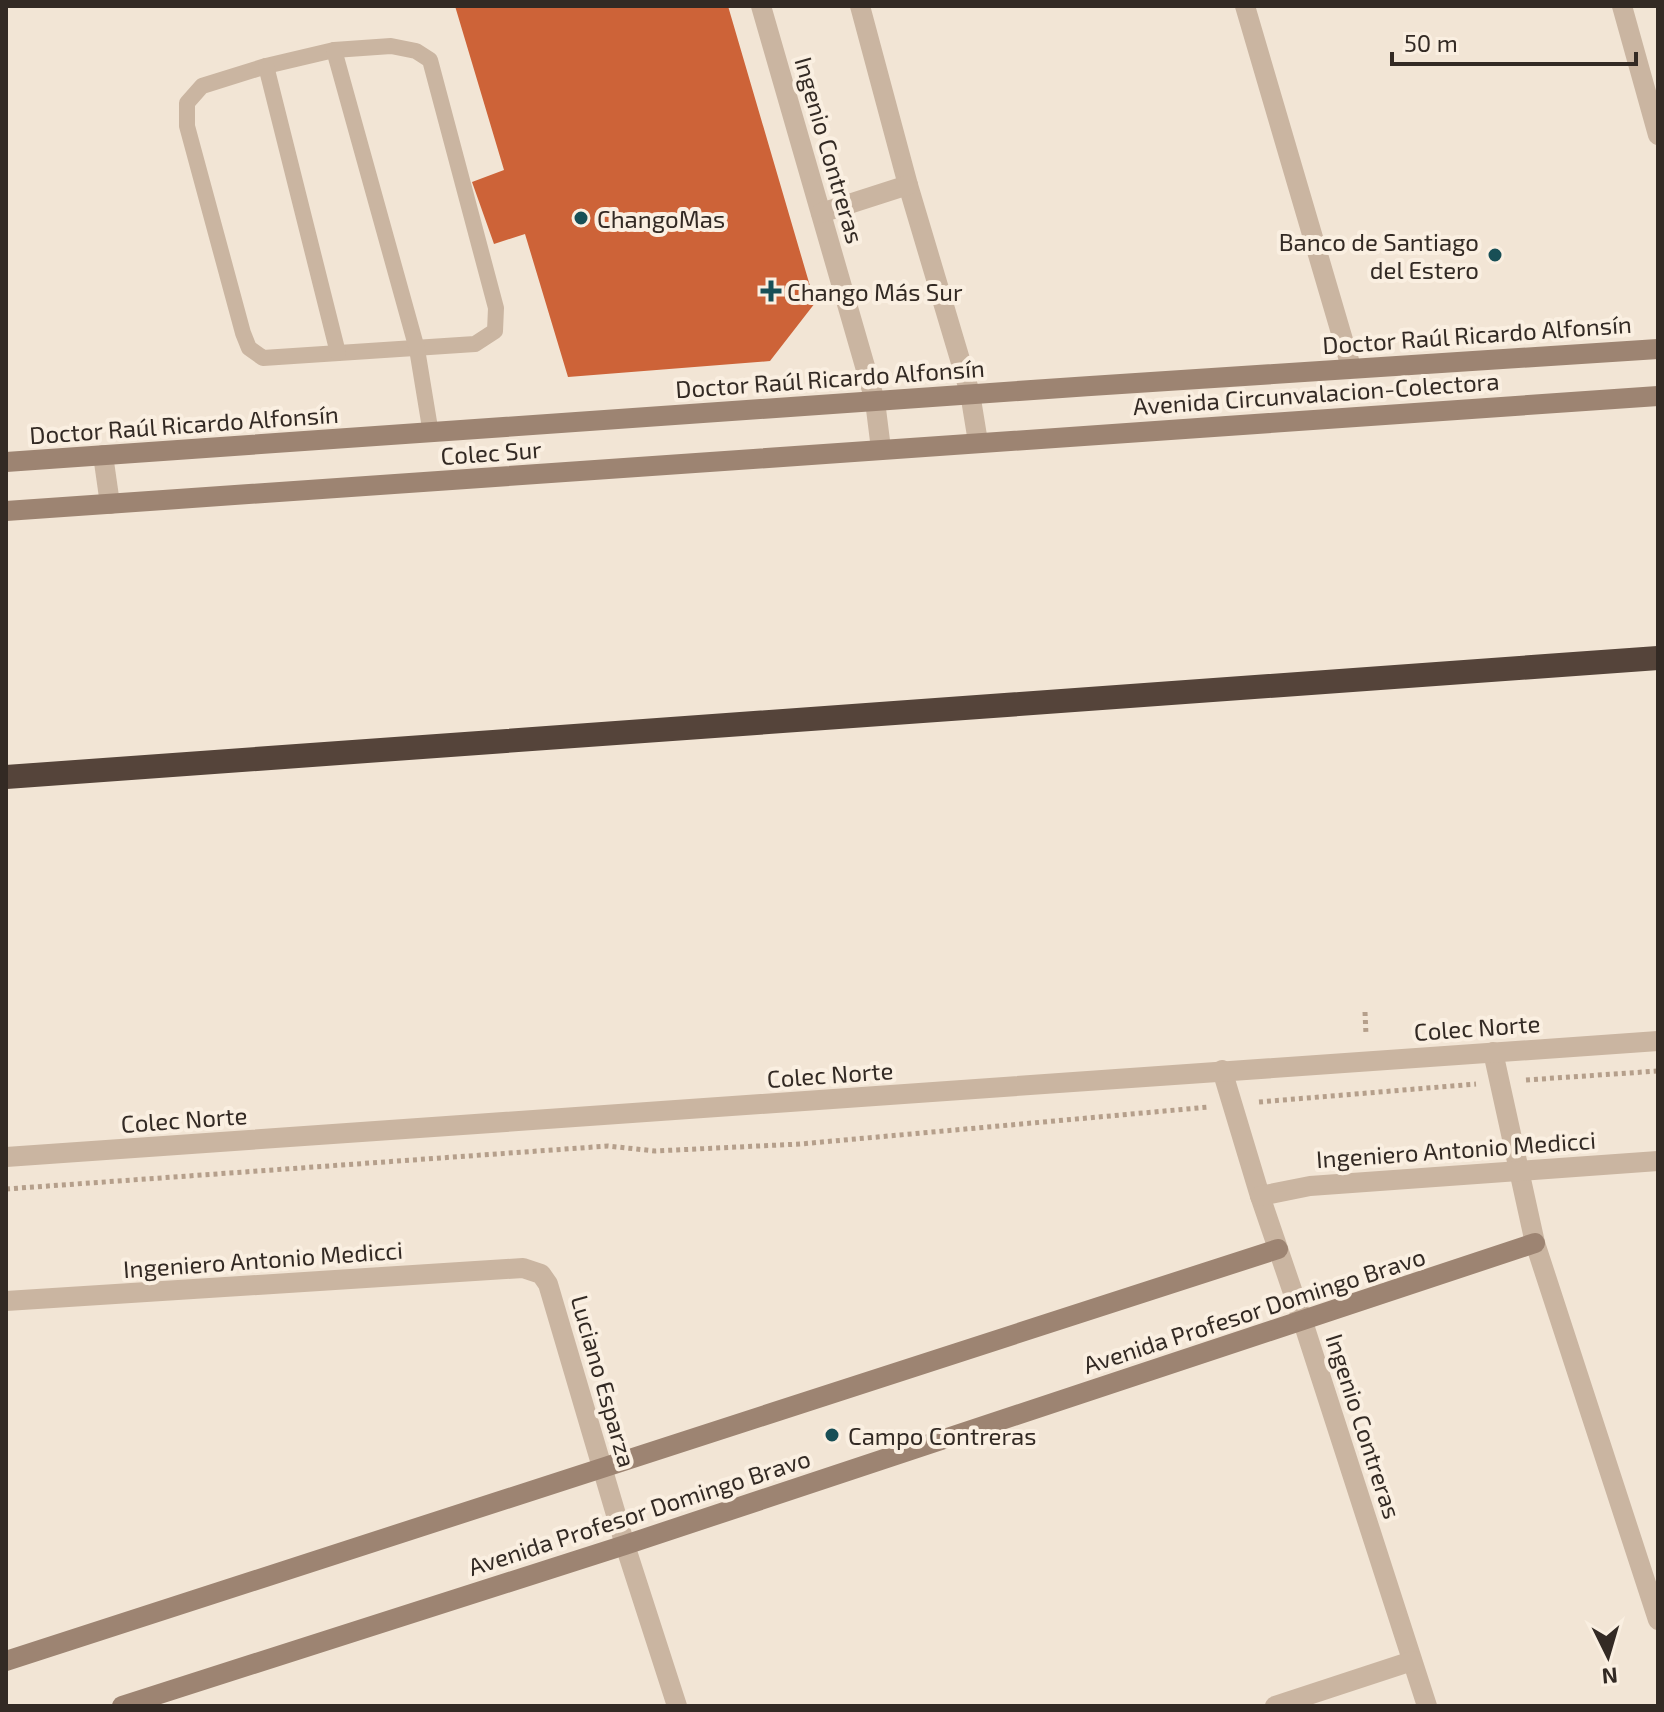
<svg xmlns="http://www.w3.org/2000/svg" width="1664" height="1712" font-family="'Exo 2',sans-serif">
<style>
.building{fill:#cd6338}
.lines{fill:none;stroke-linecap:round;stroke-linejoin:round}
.path{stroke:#b59f8b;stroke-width:5;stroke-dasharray:4 4;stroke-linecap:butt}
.lane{stroke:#cab5a1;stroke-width:16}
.street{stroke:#cab5a1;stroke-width:20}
.secondary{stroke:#9d8472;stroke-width:20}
.highway{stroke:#55443a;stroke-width:24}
.poi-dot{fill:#184f56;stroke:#faefe1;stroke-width:3}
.labels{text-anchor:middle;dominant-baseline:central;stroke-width:8;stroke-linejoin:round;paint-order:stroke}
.street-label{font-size:24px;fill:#332a24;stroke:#faefe1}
.poi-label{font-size:24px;fill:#332a24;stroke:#faefe1;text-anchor:start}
</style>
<rect width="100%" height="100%" fill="#f2e5d5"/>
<path class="building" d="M455 6H728L815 303 770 361 568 377 525 234 494 244 472 182 504 170Z"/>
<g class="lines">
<g class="path">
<path d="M1365 1012 1366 1035"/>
<path d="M1526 1080 1658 1071"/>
<path d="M1259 1102 1476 1084"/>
<path d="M6 1189 608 1146 655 1151 800 1144 1209 1107"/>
</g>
<g class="lane">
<path d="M391 46 416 51 430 60 496 308 495 331 475 344 263 358 249 348 243 333 187 126V103L202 86 266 66 334 50Z"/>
<path d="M334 50 417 349 431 434"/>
<path d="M266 66 338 353"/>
</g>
<g class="street">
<path d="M761 6 875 401 881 449"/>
<path d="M860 6 908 185 970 393 978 442"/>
<path d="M1245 6 1351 367"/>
<path d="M1622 6 1658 135"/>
<path d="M821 213 908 185"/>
<path d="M103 455 110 504"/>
<path d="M1493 1052 1535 1243 1658 1620"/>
<path d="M1222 1070 1260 1196 1303 1322 1427 1706"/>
<path d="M6 1157 1658 1041"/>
<path d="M1260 1196 1310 1186 1658 1161"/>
<path d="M6 1301 523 1268 541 1274 548 1284 625 1545 677 1706"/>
<path d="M1275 1706 1412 1661"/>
</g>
<g class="secondary">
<path d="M6 462C557 425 1107 382 1658 349"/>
<path d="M6 511 1658 396"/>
<path d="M6 1661 1278 1249"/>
<path d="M122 1706 625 1545 1535 1243"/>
</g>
<path class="highway" d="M6 777 1658 658"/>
</g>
<g class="poi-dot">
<circle cx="581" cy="218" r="8"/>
<circle cx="1495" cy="255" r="8"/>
<path d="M767 279h8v8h8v8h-8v8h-8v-8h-8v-8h8z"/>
<circle cx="832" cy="1435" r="8"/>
</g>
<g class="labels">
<g class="street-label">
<text transform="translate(830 150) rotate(74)">Ingenio Contreras</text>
<text transform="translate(1477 334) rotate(-4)">Doctor Raúl Ricardo Alfonsín</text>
<text transform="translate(830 378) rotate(-4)">Doctor Raúl Ricardo Alfonsín</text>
<text transform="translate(1316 393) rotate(-4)">Avenida Circunvalacion-Colectora</text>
<text transform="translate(184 424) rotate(-4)">Doctor Raúl Ricardo Alfonsín</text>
<text transform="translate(491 452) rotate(-4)">Colec Sur</text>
<text transform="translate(1477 1027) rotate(-4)">Colec Norte</text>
<text transform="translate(830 1074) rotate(-4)">Colec Norte</text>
<text transform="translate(184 1119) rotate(-4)">Colec Norte</text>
<text transform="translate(1456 1149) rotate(-4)">Ingeniero Antonio Medicci</text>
<text transform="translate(263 1259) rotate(-4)">Ingeniero Antonio Medicci</text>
<text transform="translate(1254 1310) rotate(-18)">Avenida Profesor Domingo Bravo</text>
<text transform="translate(604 1381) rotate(74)">Luciano Esparza</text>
<text transform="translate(1364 1426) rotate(72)">Ingenio Contreras</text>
<text transform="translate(639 1512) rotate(-18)">Avenida Profesor Domingo Bravo</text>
</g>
<g class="poi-label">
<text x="597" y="218">ChangoMas</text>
<text x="1479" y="241" text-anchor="end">Banco de Santiago<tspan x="1479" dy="28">del Estero</tspan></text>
<text x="787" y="291">Chango Más Sur</text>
<text x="848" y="1435">Campo Contreras</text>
</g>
</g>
<rect width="1664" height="1712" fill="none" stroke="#332a24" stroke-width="16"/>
<g transform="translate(1608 1656) rotate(175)" stroke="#faefe1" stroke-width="6" paint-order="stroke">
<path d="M0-6L14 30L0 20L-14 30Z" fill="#332a24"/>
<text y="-12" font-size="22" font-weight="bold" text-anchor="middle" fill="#332a24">N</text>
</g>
<path d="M1392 52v12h244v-12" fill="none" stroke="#332a24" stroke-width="4"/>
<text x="1404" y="52" font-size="24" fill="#332a24" stroke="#faefe1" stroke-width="6" paint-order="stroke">50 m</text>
</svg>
